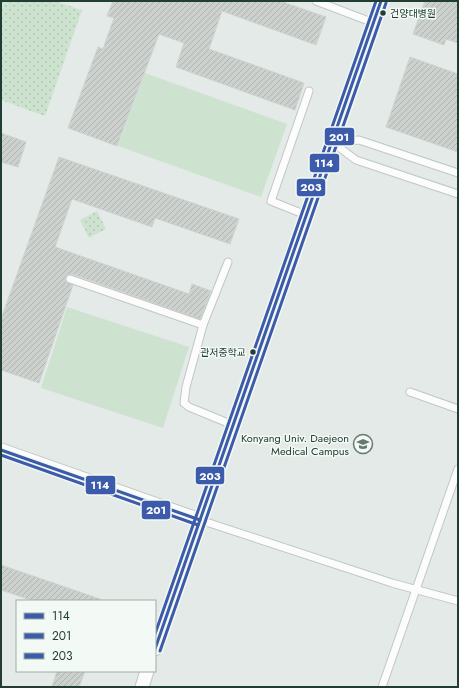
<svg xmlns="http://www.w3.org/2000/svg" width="459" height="688" font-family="Jost,'Noto Sans KR',sans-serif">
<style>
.grass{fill:#cde3d0}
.park{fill:url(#park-dots)}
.building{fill:url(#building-hatch);stroke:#cdd3d0}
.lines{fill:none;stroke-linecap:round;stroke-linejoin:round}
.lane-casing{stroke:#c1c7c4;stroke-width:9}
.street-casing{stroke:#c1c7c4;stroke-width:15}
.lane{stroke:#fbfcfb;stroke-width:7}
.street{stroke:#fbfcfb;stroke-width:13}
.bus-1-casing{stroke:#f3f9f5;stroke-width:6}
.bus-2-casing{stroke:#f3f9f5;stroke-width:6}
.bus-3-casing{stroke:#f3f9f5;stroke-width:6}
.bus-1{stroke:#3d5bab;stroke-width:3}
.bus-2{stroke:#3d5bab;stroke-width:3}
.bus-3{stroke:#3d5bab;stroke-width:3}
.bus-dot{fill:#223d31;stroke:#f3f9f5;stroke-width:1.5}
.labels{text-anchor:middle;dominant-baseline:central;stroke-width:3;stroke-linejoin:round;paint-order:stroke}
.bus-label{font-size:10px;fill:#223d31;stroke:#f3f9f5;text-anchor:start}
.poi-label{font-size:11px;fill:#223d31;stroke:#f3f9f5;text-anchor:end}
.line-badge{stroke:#f3f9f5;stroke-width:1.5}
.badge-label{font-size:11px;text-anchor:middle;font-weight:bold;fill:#fff}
</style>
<defs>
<pattern id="park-dots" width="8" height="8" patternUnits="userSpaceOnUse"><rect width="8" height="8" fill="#cde3d0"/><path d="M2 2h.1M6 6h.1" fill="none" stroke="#b0c4b3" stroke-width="1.8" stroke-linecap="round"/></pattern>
<pattern id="building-hatch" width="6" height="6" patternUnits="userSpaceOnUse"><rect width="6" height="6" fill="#ccd1ce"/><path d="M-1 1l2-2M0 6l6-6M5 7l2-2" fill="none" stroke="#afb4b1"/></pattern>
</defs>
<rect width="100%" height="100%" fill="#e4eae7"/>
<g class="grass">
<path d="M145 73 287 124 261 197 118 146Z"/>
<path d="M67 307 189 347 163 428 41 388Z"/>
</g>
<g class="park">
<path d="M1 1H55L82 10 45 116 1 100Z"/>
<path d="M97 211 106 229 89 238 80 220Z"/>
</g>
<g class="building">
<path d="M113 1H280L326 17 316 45 222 11 209 49 304 83 295 110 176 67 184 43 159 34 117 146 68 128 98 47 103 49 114 18 107 16Z"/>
<path d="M425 1H458V43L446 39 444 45 413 34Z"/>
<path d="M410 57 458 74V152L386 127Z"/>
<path d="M1 133 26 142 18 167 1 162Z"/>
<path d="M59 157 239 219 230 244 155 218 152 227 72 199 55 247 189 294 192 284 211 291 200 319 72 274 67 275 65 278 66 282 73 285 39 383 1 370V319Z"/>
<path d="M1 565 100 599V601H34L1 590Z"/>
<path d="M57 671H85L79 687H52Z"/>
</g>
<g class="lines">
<defs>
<g id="lane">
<path d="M316 1 374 23"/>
<path d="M332 142 356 160 458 194"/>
<path d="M332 142 359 140 458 173"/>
<path d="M306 215 271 201 309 91"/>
<path d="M70 279 203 325 186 387 184 403 189 407 233 425"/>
<path d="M203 325 228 262"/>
<path d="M410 392 458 409"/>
<path d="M200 520 392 583 458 601"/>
<path d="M382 687 458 469"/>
</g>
<g id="street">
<path d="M1 450 200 520"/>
<path d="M155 649 381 1"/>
<path d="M142 687 147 671"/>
</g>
</defs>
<use href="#lane" class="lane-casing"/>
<use href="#street" class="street-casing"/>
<use href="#lane" class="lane"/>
<use href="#street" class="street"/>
<defs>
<g id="bus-1">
<path d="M1 450 200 520"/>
<path d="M155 649 381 1"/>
</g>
<g id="bus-2">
<path d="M1 455 198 525"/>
<path d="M160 651 386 3"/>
</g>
<path id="bus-3" d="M155 634 376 1"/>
</defs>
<use href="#bus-1" class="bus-1-casing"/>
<use href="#bus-2" class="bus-2-casing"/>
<use href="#bus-3" class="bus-3-casing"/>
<use href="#bus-1" class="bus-1"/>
<use href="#bus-2" class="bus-2"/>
<use href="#bus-3" class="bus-3"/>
</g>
<defs>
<symbol id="university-ring" viewBox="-11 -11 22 22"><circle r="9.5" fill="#f3f9f5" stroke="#667a71" stroke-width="1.5"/><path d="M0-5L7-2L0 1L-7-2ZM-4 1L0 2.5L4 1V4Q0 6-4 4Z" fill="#667a71"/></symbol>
</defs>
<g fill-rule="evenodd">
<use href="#university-ring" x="352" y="433" width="22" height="22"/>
</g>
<g class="bus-dot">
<circle cx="383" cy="13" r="3.5"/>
<circle cx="253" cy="352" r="3.5"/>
</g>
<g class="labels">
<g class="bus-label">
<text x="390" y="13">건양대병원</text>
<text x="246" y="352" text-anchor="end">관저중학교</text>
</g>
<g class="poi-label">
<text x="349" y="438">Konyang Univ. Daejeon<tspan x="349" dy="13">Medical Campus</tspan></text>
</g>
</g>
<g class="line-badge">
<rect x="324" y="127" width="31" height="19" rx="4" fill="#3d5bab"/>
<rect x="309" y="153" width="31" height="20" rx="4" fill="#3d5bab"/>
<rect x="296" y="178" width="30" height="19" rx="4" fill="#3d5bab"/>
<rect x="195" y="466" width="30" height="19" rx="4" fill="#3d5bab"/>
<rect x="85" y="475" width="31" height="20" rx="4" fill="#3d5bab"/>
<rect x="141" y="500" width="30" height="20" rx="4" fill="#3d5bab"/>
</g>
<g class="badge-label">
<text x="339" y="141">201</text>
<text x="324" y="167">114</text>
<text x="311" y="191">203</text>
<text x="210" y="480">203</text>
<text x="100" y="489">114</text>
<text x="156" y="514">201</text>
</g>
<rect width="459" height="688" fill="none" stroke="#223d31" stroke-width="4"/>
<rect x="16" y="600" width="140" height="72" fill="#f3f9f5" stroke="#9faea7"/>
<rect x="24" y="613" width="20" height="6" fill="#3d5bab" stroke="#9faea7"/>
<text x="52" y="620" font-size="12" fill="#223d31">114</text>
<rect x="24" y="633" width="20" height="6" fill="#3d5bab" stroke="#9faea7"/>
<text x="52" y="640" font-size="12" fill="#223d31">201</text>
<rect x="24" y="653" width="20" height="6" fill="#3d5bab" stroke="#9faea7"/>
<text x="52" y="660" font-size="12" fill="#223d31">203</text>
</svg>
